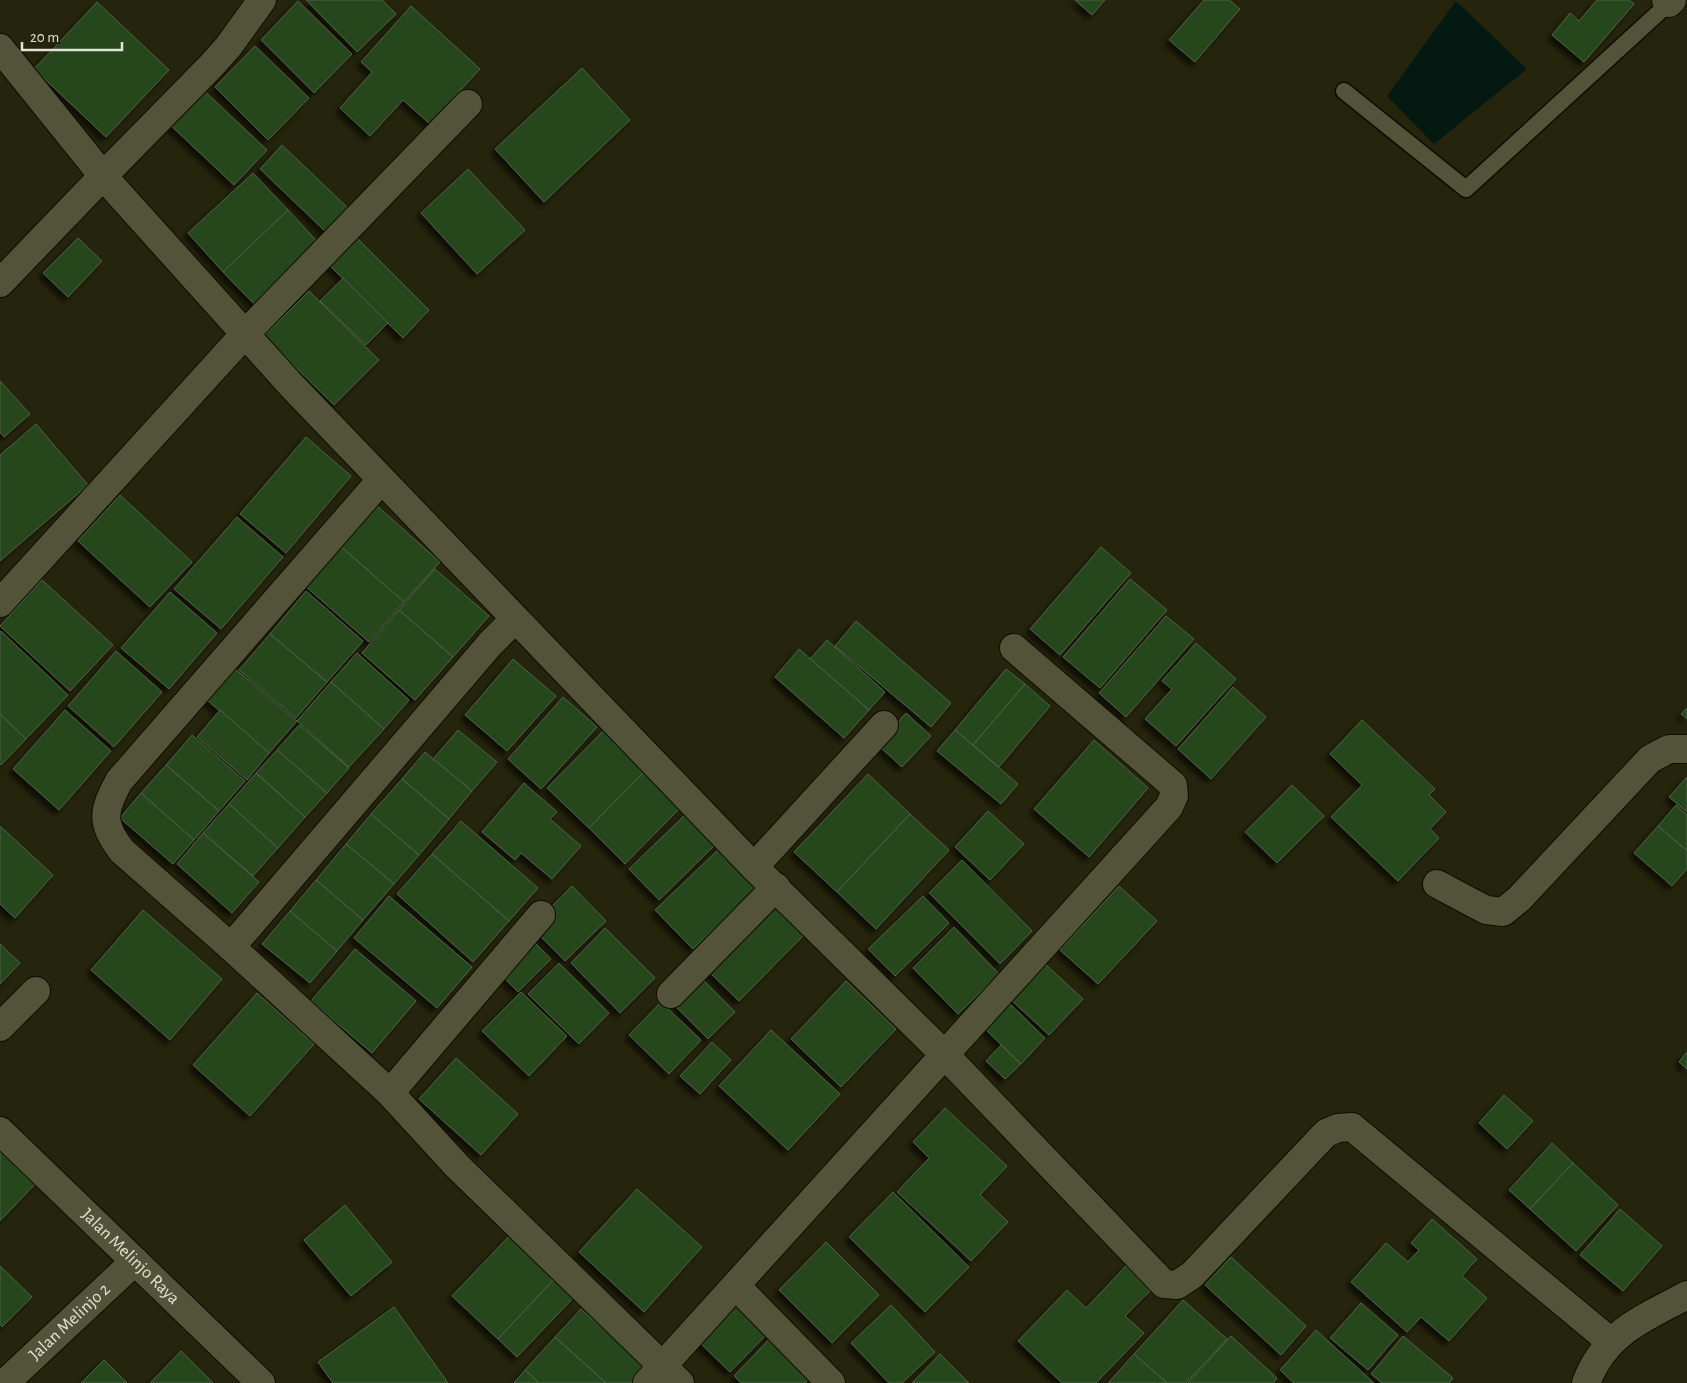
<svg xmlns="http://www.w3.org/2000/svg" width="1687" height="1383" font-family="'Alegreya Sans',sans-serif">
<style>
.water{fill:#041911}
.building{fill:#27471b;stroke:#51614b;filter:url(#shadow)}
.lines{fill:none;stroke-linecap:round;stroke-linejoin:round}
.lane-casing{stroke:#0e0d00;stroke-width:19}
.street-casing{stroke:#0e0d00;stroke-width:30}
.lane{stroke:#53533a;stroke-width:16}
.street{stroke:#53533a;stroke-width:28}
.labels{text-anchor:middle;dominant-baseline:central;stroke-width:4;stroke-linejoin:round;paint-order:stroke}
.street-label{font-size:18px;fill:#e3e3d5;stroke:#25240c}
</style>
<defs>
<filter id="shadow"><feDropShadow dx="-4.5" dy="4.5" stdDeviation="2.5" flood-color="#0009"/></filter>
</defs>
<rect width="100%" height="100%" fill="#25240c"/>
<path class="water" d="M1456 1 1527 69 1434 144 1387 96Z"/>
<g class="building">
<path d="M306 0H382L396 14 357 52Z"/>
<path d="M1075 0H1105L1092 15Z"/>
<path d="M1204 0H1229L1240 9 1195 62 1169 40Z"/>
<path d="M1597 0H1629L1634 4 1584 62 1552 35 1570 13 1579 21Z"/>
<path d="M298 1 352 54 314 93 261 40Z"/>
<path d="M97 2 169 70 106 137 34 69Z"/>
<path d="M411 6 480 69 430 124 403 100 370 136 340 108 372 72 361 62Z"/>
<path d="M255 46 309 98 268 140 215 87Z"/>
<path d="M582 68 630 120 544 202 495 149Z"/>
<path d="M200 87 267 150 234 185 167 122Z"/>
<path d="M282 145 349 209 327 233 260 169Z"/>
<path d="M468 169 525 230 477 274 421 213Z"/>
<path d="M253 173 288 210 223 272 188 233Z"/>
<path d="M288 210 323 248 258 308 223 272Z"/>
<path d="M352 233 429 310 403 338 325 261Z"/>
<path d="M78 238 102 261 68 297 43 273Z"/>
<path d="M343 278 388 323 366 345 320 301Z"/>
<path d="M309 291 379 360 334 405 264 336Z"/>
<path d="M0 381 30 414 4 437 0 432Z"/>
<path d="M36 424 88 485 0 561V455Z"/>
<path d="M306 437 351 476 286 553 240 514Z"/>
<path d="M120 495 192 562 150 607 78 541Z"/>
<path d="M375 504 440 562 404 602 339 545Z"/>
<path d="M237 517 283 557 221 629 174 589Z"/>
<path d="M339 545 404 602 369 642 304 585Z"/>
<path d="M1101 547 1131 573 1060 655 1030 629Z"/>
<path d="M435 569 489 616 453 657 399 610Z"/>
<path d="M1130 579 1167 610 1100 688 1063 657Z"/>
<path d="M42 580 113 645 70 691 0 626Z"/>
<path d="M306 591 363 641 327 682 270 634Z"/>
<path d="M170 592 217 633 169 689 121 648Z"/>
<path d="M399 610 453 657 415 700 362 653Z"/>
<path d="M1166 616 1194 639 1126 717 1099 693Z"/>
<path d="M856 621 951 703 931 727 835 646Z"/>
<path d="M1 631 68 695 26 739 0 714V633Z"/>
<path d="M270 634 327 682 296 718 239 670Z"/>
<path d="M827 640 885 692 869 710 810 659Z"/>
<path d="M1196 643 1236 679 1176 746 1145 719 1172 689 1162 681Z"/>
<path d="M799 649 869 710 844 738 775 677Z"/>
<path d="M116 651 162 692 114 747 68 706Z"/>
<path d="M357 653 409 700 384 729 331 682Z"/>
<path d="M513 659 556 696 507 751 465 715Z"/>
<path d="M234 668 297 721 269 753 207 700Z"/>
<path d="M1006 669 1025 684 973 745 955 730Z"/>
<path d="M331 682 384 729 349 767 297 721Z"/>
<path d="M1025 684 1050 706 999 767 973 745Z"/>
<path d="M1233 687 1266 717 1211 779 1178 749Z"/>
<path d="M563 697 597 727 541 789 508 759Z"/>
<path d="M1687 708V719L1681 714Z"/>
<path d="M65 710 111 751 59 810 13 769Z"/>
<path d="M220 710 269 753 247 780 197 737Z"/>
<path d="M906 713 931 736 902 767 878 745Z"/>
<path d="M0 714 26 739 1 765 0 764Z"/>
<path d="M1362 720 1435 789 1429 795 1446 812 1430 829 1439 838 1398 881 1331 817 1362 785 1330 754Z"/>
<path d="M299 725 349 768 327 793 277 750Z"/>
<path d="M458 730 497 762 472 791 433 759Z"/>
<path d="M604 730 645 771 589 828 547 788Z"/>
<path d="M955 730 1018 784 1001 804 937 751Z"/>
<path d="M192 735 245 781 219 811 166 765Z"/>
<path d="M1094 740 1148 788 1089 857 1034 809Z"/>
<path d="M277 750 327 793 305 817 256 773Z"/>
<path d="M425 752 472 791 449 819 402 779Z"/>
<path d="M166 765 219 811 194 840 141 793Z"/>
<path d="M645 771 682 806 625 864 589 828Z"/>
<path d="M256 773 305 817 278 848 229 804Z"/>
<path d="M868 774 910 814 837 892 794 852Z"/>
<path d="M1687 777V812L1669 797Z"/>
<path d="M402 779 449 819 419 855 371 814Z"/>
<path d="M524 783 557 812 550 819 581 846 552 879 521 853 515 860 482 832Z"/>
<path d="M1292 785 1324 816 1277 863 1245 832Z"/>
<path d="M141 793 194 840 173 864 120 818Z"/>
<path d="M229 804 278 848 253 876 203 833Z"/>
<path d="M1676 805 1687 815V851L1658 826Z"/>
<path d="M988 811 1024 844 990 880 955 847Z"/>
<path d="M688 812 717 843 659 900 629 869Z"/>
<path d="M371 814 419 855 394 884 346 844Z"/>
<path d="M910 814 949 850 876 929 837 892Z"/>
<path d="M461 821 538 888 509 921 432 854Z"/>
<path d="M0 826 53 875 15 918 0 904Z"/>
<path d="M1658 826 1687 851V869L1672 886 1634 853Z"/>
<path d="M203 833 259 882 232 913 177 864Z"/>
<path d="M346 844 394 884 363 920 316 880Z"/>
<path d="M723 845 761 884 693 949 655 910Z"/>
<path d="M432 854 509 921 473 962 397 894Z"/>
<path d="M962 860 1032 931 1000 964 929 893Z"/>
<path d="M316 880 363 920 337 951 290 911Z"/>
<path d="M572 886 606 921 565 961 531 927Z"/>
<path d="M1119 886 1157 921 1098 984 1060 950Z"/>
<path d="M389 896 472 967 437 1008 354 938Z"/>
<path d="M923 896 949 923 895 976 868 949Z"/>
<path d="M772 904 804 935 739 1001 707 970Z"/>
<path d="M143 910 222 979 170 1040 91 970Z"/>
<path d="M290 911 337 951 310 983 262 944Z"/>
<path d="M954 927 999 974 958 1014 913 968Z"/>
<path d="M605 928 655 978 620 1013 571 963Z"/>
<path d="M528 936 551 959 518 992 495 969Z"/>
<path d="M0 944 20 963 0 984Z"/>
<path d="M355 949 416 1001 372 1053 311 1001Z"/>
<path d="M559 963 609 1013 579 1044 528 994Z"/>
<path d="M1044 963 1083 999 1049 1035 1010 999Z"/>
<path d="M703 980 735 1012 708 1039 676 1007Z"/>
<path d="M846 981 896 1029 841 1087 791 1039Z"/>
<path d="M521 992 567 1036 529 1076 482 1031Z"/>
<path d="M257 993 314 1044 250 1116 193 1065Z"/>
<path d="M1007 1001 1045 1038 1021 1064 982 1026Z"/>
<path d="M661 1002 701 1040 669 1074 629 1035Z"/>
<path d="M771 1030 840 1094 788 1150 719 1086Z"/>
<path d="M712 1042 731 1060 700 1094 680 1076Z"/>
<path d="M1001 1045 1021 1064 1005 1079 986 1061Z"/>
<path d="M1687 1052V1069L1679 1062Z"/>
<path d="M456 1058 518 1114 481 1155 419 1099Z"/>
<path d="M1504 1095 1533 1121 1507 1149 1479 1123Z"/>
<path d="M945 1108 1007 1166 980 1195 1008 1222 971 1261 897 1192 929 1158 913 1142Z"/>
<path d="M1552 1143 1573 1163 1530 1209 1509 1190Z"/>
<path d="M0 1147 37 1182 0 1221Z"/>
<path d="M1573 1163 1618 1205 1576 1251 1530 1209Z"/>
<path d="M637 1189 702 1247 644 1312 579 1252Z"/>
<path d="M893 1192 969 1267 925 1312 849 1237Z"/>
<path d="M345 1205 392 1262 351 1296 304 1240Z"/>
<path d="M1620 1209 1662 1246 1623 1291 1580 1255Z"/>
<path d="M1432 1219 1477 1259 1462 1276 1487 1298 1449 1341 1421 1317 1407 1332 1351 1282 1386 1243 1408 1262 1419 1250 1411 1243Z"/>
<path d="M511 1234 557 1276 498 1339 452 1296Z"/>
<path d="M826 1242 879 1295 832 1343 779 1290Z"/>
<path d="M1231 1257 1306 1326 1281 1355 1205 1285Z"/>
<path d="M0 1266 32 1297 2 1327 0 1325Z"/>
<path d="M1126 1266 1151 1290 1125 1316 1144 1333 1096 1383H1062L1018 1341 1067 1290 1086 1308Z"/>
<path d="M557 1276 576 1295 517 1357 498 1339Z"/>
<path d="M737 1298 771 1330 730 1372 697 1340Z"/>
<path d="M1183 1300 1227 1339 1186 1383H1167L1134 1354Z"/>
<path d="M1361 1303 1398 1335 1368 1370 1330 1338Z"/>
<path d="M891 1305 935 1352 902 1383H889L851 1343Z"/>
<path d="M394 1307 448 1383H333L318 1362Z"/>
<path d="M581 1309 646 1367 632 1383H606L555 1337Z"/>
<path d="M1316 1330 1374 1383H1294L1280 1370Z"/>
<path d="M775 1333 816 1371 805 1383H741L734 1376Z"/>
<path d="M1231 1336 1277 1378 1273 1383H1188Z"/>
<path d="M1403 1336 1453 1378 1449 1383H1382L1371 1374Z"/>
<path d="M555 1337 606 1383H539L525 1370Z"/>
<path d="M181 1351 213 1383H150Z"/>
<path d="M940 1354 969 1383H912Z"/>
<path d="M1134 1354 1167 1383H1108Z"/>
<path d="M104 1360 127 1383H81Z"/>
<path d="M525 1370 539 1383H514Z"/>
</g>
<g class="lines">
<defs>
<path id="lane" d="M1344 91 1466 189 1669 3"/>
<g id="street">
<path d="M1666 0 1669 3 1672 0"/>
<path d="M0 48 103 176 291 385 754 867 945 1055 1164 1284 1177 1285 1192 1275 1326 1133 1338 1128 1352 1127 1611 1342"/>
<path d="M0 283 103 176 211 66 228 47 262 0"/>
<path d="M381 480 119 781C103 811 100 823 122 851L231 947 390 1093 457 1166 680 1383"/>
<path d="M0 603 244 335 468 104"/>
<path d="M754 867 884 725"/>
<path d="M1437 884 1486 910 1503 912 1519 899 1650 759 1669 749H1687"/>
<path d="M231 947 490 644 515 619"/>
<path d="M671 994 776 887"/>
<path d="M0 1027 36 991"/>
<path d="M390 1093 541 915"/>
<path id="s1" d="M0 1131 261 1383"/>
<path d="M736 1286 831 1383"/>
<path id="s2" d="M5 1383 135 1261"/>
<path d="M647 1383 1169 807 1174 796 1173 785 1014 648"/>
<path d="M1586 1383C1605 1332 1643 1319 1687 1295"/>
</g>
</defs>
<use href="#lane" class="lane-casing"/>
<use href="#street" class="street-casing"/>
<use href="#lane" class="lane"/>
<use href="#street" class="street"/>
</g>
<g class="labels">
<g class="street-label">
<text stroke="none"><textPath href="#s1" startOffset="181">Jalan Melinjo Raya</textPath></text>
<text stroke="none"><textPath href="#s2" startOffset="89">Jalan Melinjo 2</textPath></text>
</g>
</g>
<path d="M22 42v8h100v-8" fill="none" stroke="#e3e3d5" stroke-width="2.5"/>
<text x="30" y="42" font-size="15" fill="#e3e3d5" stroke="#25240c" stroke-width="4" paint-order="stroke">20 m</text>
</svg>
